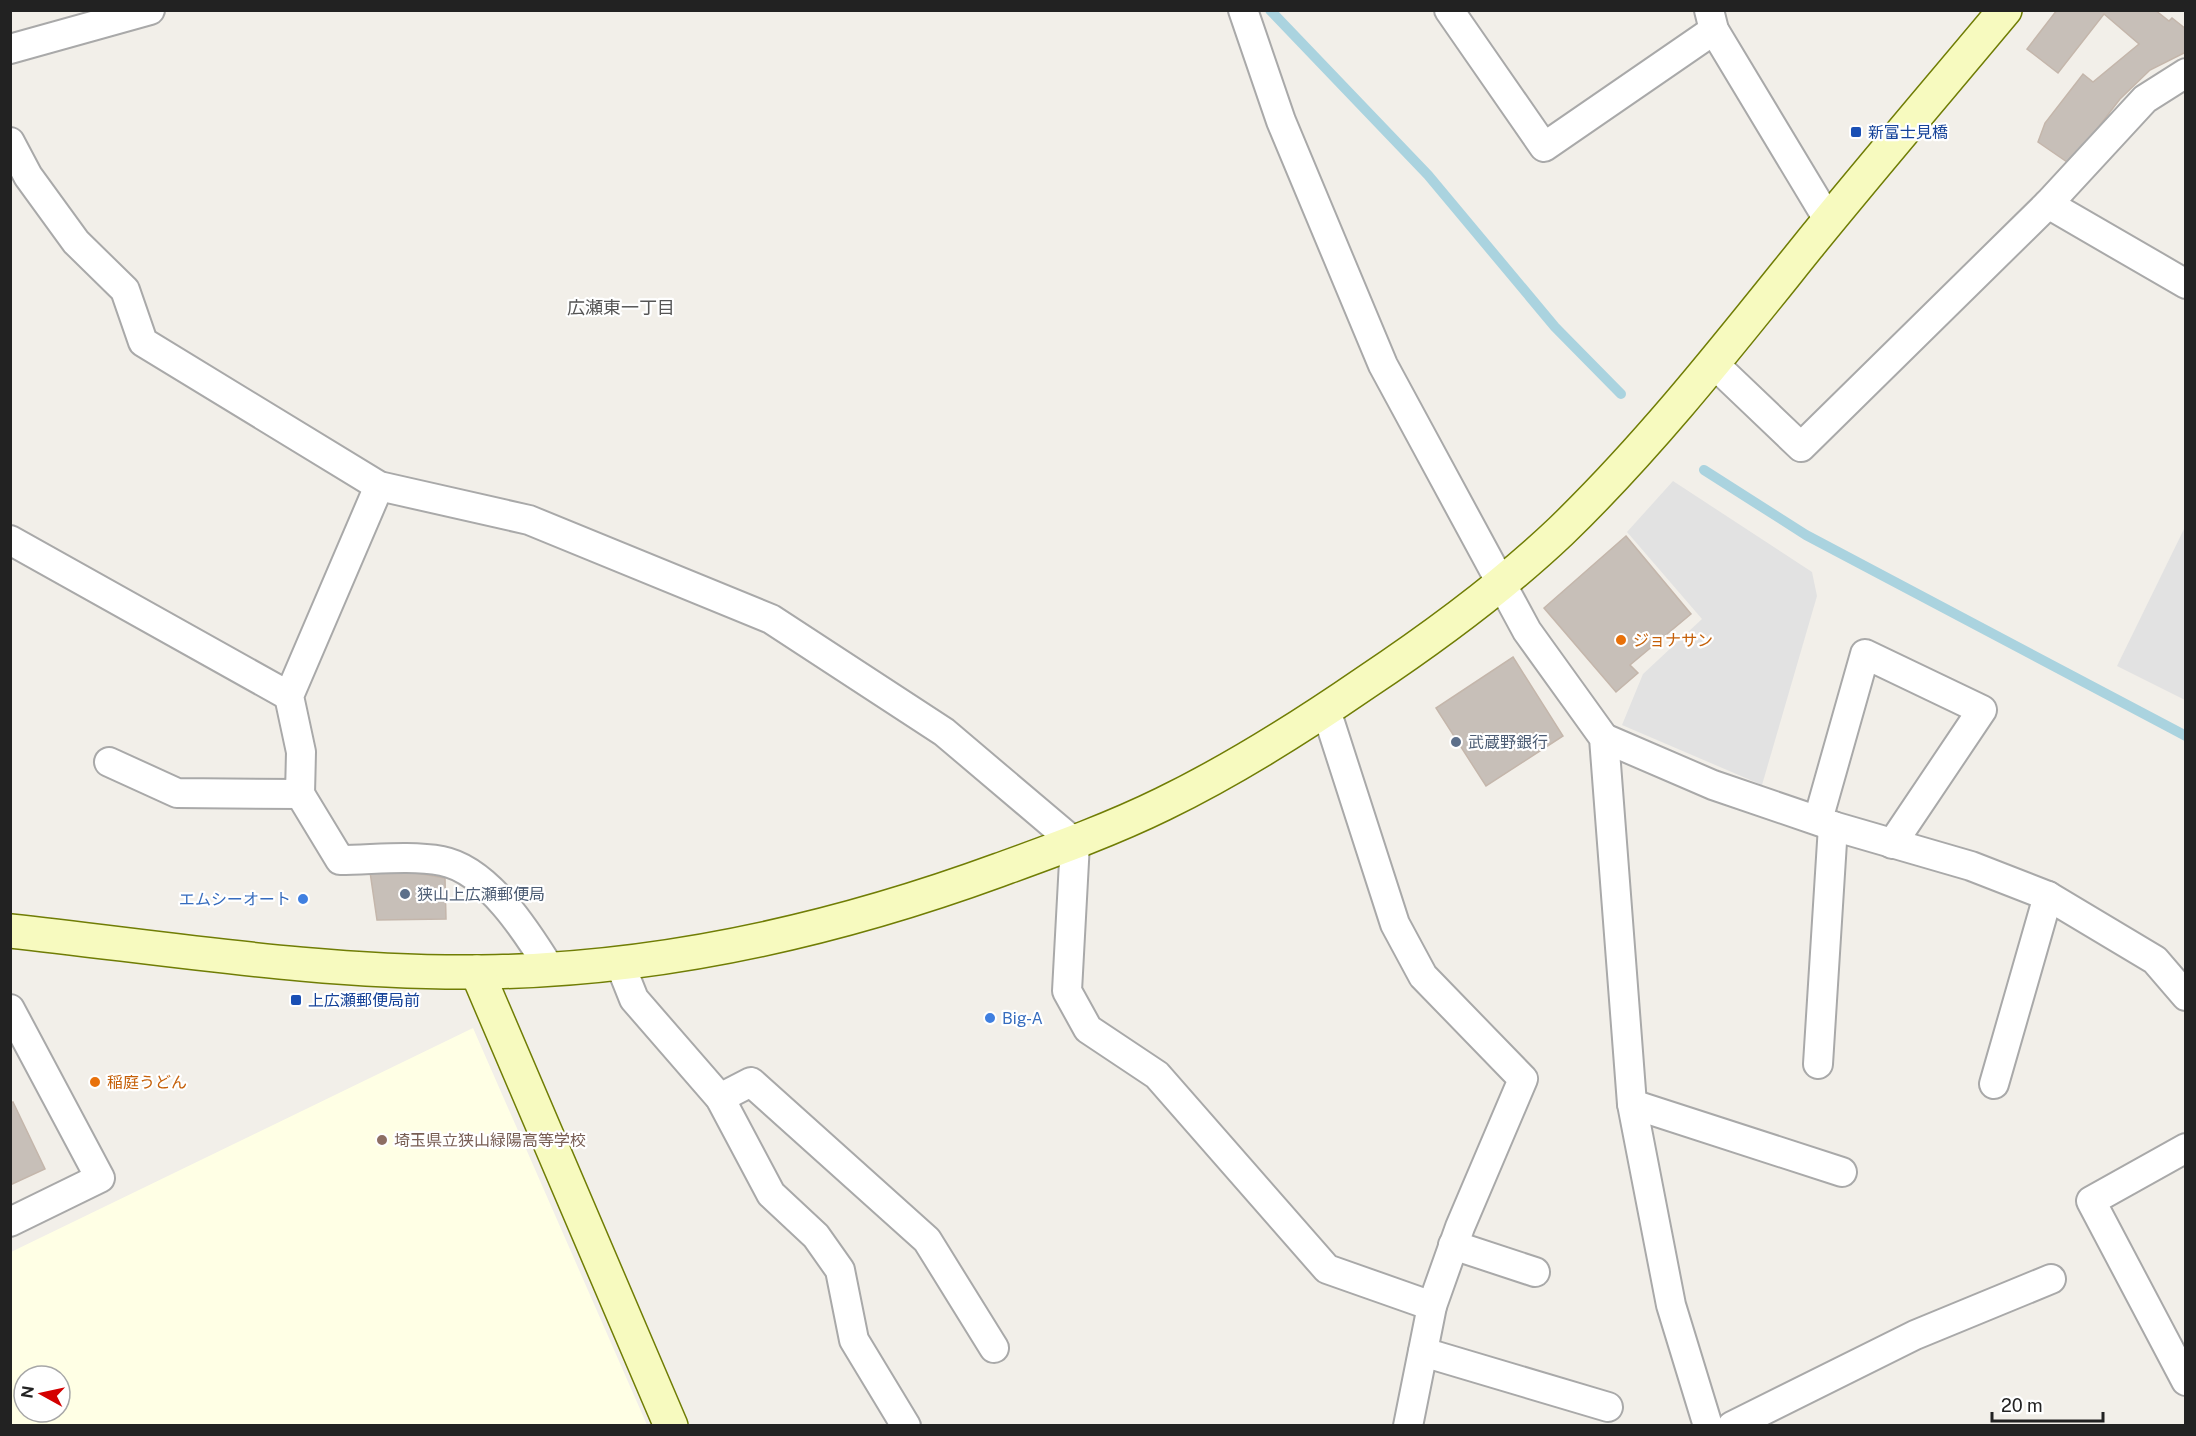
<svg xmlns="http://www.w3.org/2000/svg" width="2196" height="1436" font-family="'Public Sans','Noto Sans JP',sans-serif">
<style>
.education{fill:#ffffe5;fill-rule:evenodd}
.parking{fill:#e2e2e2}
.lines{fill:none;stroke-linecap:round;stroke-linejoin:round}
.stream{stroke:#aad3df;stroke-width:10}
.building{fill:#c7bfb8;stroke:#c4b6ab;stroke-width:1.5}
.street-casing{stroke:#a9a9a9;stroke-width:32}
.secondary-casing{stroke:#707d05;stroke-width:36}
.street{stroke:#fff;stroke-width:28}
.secondary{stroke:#f7fabf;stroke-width:33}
.transit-dot{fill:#1a4fb4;stroke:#fff;stroke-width:2}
.food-dot{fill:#e8710a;stroke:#fff;stroke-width:2}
.service-dot{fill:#5c6f8a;stroke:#fff;stroke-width:2}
.shop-dot{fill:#3f7fe0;stroke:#fff;stroke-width:2}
.education-dot{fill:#8d6e63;stroke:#fff;stroke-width:2}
.labels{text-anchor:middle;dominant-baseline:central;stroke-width:4.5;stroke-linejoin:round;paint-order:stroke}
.transit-label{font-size:16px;fill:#164399;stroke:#fff;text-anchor:start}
.food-label{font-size:16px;fill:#c56008;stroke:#fff;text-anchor:start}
.service-label{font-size:16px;fill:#4e5e75;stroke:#fff;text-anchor:start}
.shop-label{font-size:16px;fill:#366cbe;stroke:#fff;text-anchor:end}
.education-label{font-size:16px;fill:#785e54;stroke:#fff;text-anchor:start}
.neighbourhood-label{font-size:18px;fill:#555;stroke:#fff}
</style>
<rect width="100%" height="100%" fill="#f2efe9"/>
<path class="education" d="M473 1028 647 1425H11V1252ZM24 1376H60V1412H24Z"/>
<g class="parking">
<path d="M1673 481 1812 572 1817 596 1762 785 1622 725 1643 674 1702 619 1627 532Z"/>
<path d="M2185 527V700L2117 666Z"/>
</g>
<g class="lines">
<g class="stream">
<path d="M1270 10 1428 175 1555 327 1621 394"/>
<path d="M1704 470 1806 535 2186 736"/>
</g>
</g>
<g class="building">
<path d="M2057 10H2155L2169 21 2172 18 2186 29V52L2150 70 2120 99 2070 164 2038 142 2045 123 2083 74 2093 82 2139 44 2104 14 2058 73 2027 49Z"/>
<path d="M1626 536 1691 614 1630 665 1638 673 1616 692 1544 608Z"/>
<path d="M1513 657 1563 736 1486 786 1436 708Z"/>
<path d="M369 865 445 878 446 919 377 920Z"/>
<path d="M13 1102 45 1169 10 1185V1103Z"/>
</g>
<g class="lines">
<defs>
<g id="street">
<path d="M1243 10 1281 121 1383 365 1527 631 1604 738 1632 1104 1671 1305 1708 1426"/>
<path d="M1449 10 1544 147 1714 30"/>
<path d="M1709 10 1714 30 1829 221"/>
<path d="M10 49 150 10"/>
<path d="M10 142 28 176 76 242 125 290 143 342 379 486 529 520 771 619 944 732 1075 843 1067 991 1088 1029 1157 1075 1327 1269 1432 1306"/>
<path d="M2048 204 2186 284"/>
<path d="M1713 363 1801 447 2048 204 2145 99 2186 73"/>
<path d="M10 540 289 696"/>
<path d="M1326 710 1395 924 1423 976 1523 1079 1460 1227 1432 1306 1408 1426"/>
<path d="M1604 738 1713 785 1833 826 1971 866 2048 896 2155 960 2186 996"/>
<path d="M109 762 177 793 300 794 301 752 289 696 379 486"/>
<path d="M300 794 340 860C372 860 409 855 442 861 488 870 527 932 550 969"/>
<path d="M1818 820 1865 654 1982 710 1892 844"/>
<path d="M620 964 634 999 720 1098 771 1194 816 1236 840 1270 854 1340 906 1426"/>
<path d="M10 1009 100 1178 10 1222"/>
<path d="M1818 1064 1833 826"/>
<path d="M1994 1084 2048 896"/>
<path d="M720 1098 751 1082 927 1240 994 1348"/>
<path d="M1632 1104 1842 1172"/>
<path d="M2186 1148 2091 1201 2186 1381"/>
<path d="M1453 1245 1535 1272"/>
<path d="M1423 1352 1608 1407"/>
<path d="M1732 1426 1915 1335 2051 1279"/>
</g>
<g id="secondary">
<path d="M10 931C166 948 324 974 481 972 659 970 832 931 999 870 1054 850 1110 830 1163 804 1233 770 1301 727 1365 683 1434 637 1501 588 1561 531 1651 444 1730 343 1808 246 1873 166 1939 89 2005 10"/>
<path d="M477 972 671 1426"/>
</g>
</defs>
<use href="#street" class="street-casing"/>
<use href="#secondary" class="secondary-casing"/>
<use href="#street" class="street"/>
<use href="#secondary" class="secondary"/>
</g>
<g class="transit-dot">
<rect x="1850" y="126" width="12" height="12" rx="3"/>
<rect x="290" y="994" width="12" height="12" rx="3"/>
</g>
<g class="food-dot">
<circle cx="1621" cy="640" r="6"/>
<circle cx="95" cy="1082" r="6"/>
</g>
<g class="service-dot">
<circle cx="1456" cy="742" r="6"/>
<circle cx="405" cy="894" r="6"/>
</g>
<g class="shop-dot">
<circle cx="303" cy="899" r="6"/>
<circle cx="990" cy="1018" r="6"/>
</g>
<circle class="education-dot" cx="382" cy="1140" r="6"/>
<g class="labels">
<g class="transit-label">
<text x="1868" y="132">新富士見橋</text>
<text x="308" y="1000">上広瀬郵便局前</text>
</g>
<g class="food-label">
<text x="1633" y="640">ジョナサン</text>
<text x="107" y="1082">稲庭うどん</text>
</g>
<g class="service-label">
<text x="1468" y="742">武蔵野銀行</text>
<text x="417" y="894">狭山上広瀬郵便局</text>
</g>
<g class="shop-label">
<text x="291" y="899">エムシーオート</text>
<text x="1002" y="1018" text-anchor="start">Big-A</text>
</g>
<g class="education-label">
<text x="394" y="1140">埼玉県立狭山緑陽高等学校</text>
</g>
<g class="neighbourhood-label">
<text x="621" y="307">広瀬東一丁目</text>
</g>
</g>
<rect width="2196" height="1436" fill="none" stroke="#222222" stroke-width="24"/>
<g transform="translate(42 1394) rotate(278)"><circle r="28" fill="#ffffff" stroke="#a7a7a7" stroke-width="1.5"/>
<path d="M0-4.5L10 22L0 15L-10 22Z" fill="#d40000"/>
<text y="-9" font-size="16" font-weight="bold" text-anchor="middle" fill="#222222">N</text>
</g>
<path d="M1992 1412v9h111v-9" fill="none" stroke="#222222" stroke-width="3"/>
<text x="2001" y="1412" font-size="18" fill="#222222" stroke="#ffffff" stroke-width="4.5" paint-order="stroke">20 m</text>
</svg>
